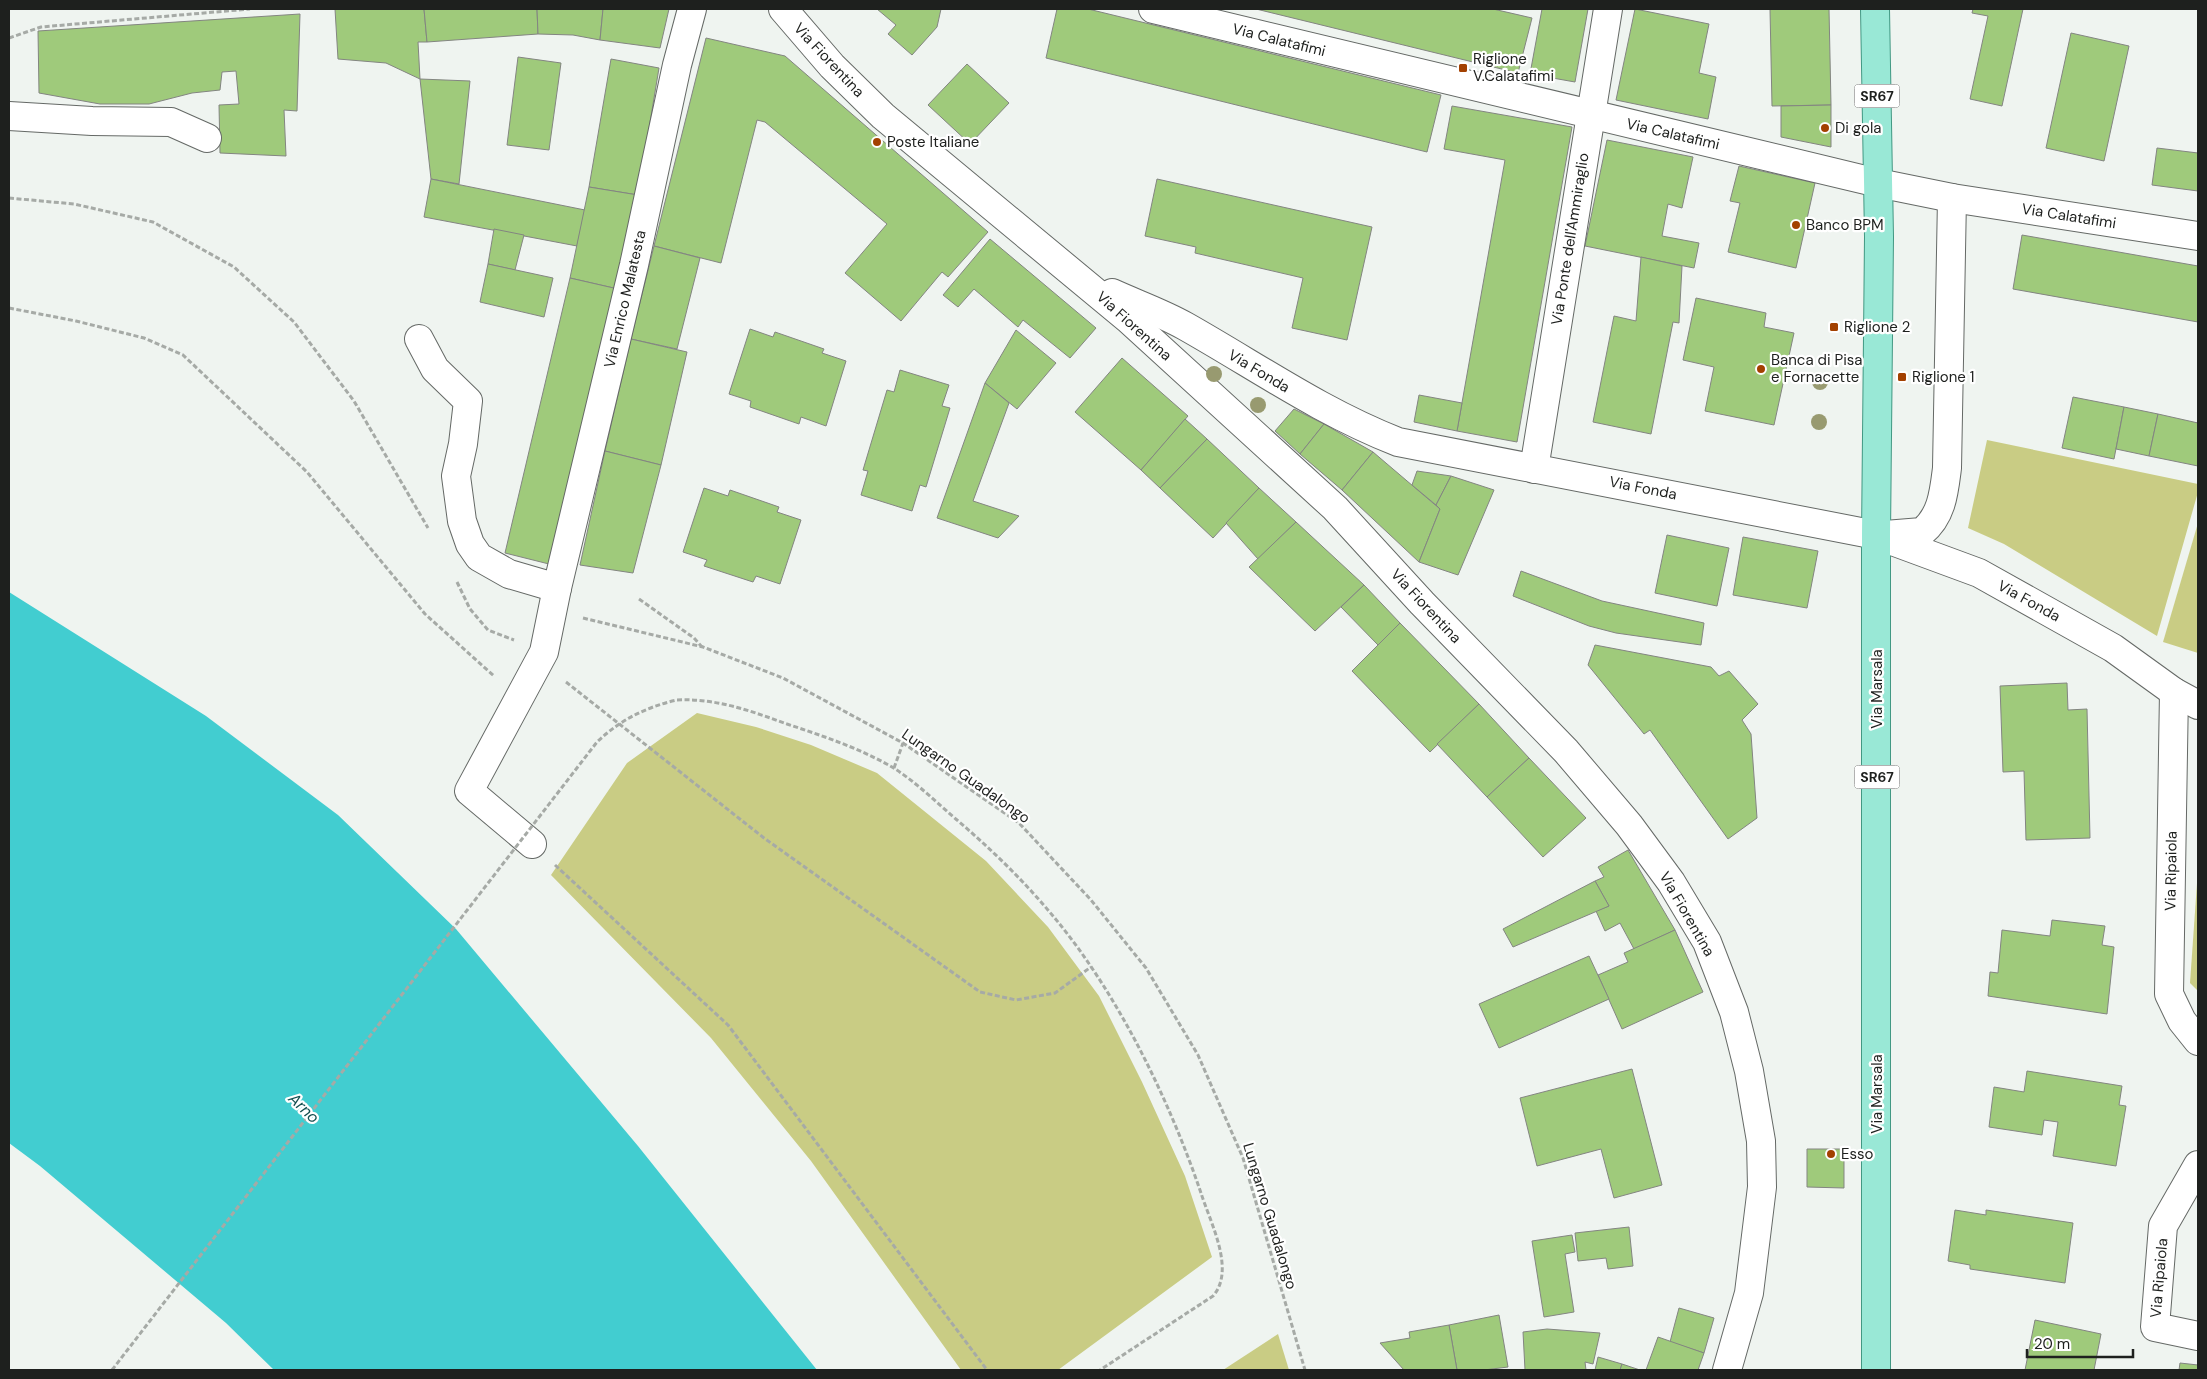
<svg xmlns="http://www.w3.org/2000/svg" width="2207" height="1379" font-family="'DM Sans',sans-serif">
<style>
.green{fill:#c9cc84}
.water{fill:#42cdd0}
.building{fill:#9fca7b;stroke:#838581}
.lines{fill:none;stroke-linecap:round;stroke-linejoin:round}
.minor-casing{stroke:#656966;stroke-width:30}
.major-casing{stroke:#429883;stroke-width:30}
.path{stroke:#a6aaa6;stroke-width:3;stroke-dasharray:5 2.5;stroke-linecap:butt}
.minor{stroke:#fff;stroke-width:28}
.major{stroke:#99e8d6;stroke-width:28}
.path-bridge{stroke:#a6aaa6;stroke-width:3;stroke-dasharray:5 2.5;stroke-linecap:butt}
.tree{fill:#989a70}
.poi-dot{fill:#a34101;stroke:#fff;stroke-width:2}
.labels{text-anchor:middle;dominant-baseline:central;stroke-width:4.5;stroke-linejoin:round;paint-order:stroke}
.shield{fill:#fff;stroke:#626362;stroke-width:1}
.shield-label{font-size:14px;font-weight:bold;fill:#1e201e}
.street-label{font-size:15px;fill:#1e201e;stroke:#fff}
.poi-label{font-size:15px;fill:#1e201e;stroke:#fff;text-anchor:start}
.water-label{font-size:16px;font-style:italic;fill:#155051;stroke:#fff}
</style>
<rect width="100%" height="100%" fill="#eff4f0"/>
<g class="green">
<path d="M1987 440 2198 484V492L2157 636 2004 544 1968 528Z"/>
<path d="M2198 523V653L2163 642Z"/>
<path d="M697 713 756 727 811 745 877 773 986 861 1048 927 1099 996 1142 1082 1185 1176 1212 1257 1058 1370H961L811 1161 711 1038 551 875 627 763Z"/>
<path d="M2198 869V991L2190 983Z"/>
<path d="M1278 1334 1289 1370H1223Z"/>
</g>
<path class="water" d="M9 592 206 716 338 815 456 929 638 1146 817 1370H274L226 1323 40 1166 9 1143Z"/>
<g class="building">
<path d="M335 9H424L427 42H418L420 79 386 63 338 59Z"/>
<path d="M424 9H537L538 34 427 42Z"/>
<path d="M537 9H603L600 40 573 35 538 34Z"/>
<path d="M603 9H669L660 48 600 40Z"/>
<path d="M877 9H941L937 27 912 55 888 34 896 25Z"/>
<path d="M1057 9H1088L1441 95 1427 152 1046 58Z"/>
<path d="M1256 9H1493L1532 18 1518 73Z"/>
<path d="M1542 9H1588L1575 82 1530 74Z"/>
<path d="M1635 9 1709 24 1699 73 1716 77 1708 119 1616 100Z"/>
<path d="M1770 9H1829L1831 105 1772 106Z"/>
<path d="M1973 9H2023L2002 106 1970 99 1988 16 1972 13Z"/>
<path d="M300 14 297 111 284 110 286 156 220 153 219 105 239 104 236 71 222 72 220 90 192 93 149 104H100L39 93 38 31Z"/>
<path d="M2071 33 2129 46 2104 161 2046 148Z"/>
<path d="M706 38 785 56 988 232 948 277 942 272 901 321 845 273 887 224 765 122 757 120 721 263 654 246Z"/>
<path d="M518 57 561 63 549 150 507 145Z"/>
<path d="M611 59 659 68 638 195 589 187Z"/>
<path d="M967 64 1009 103 970 144 928 105Z"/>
<path d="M420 79 470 81 459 184 431 179Z"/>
<path d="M1831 105V147L1781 137V106Z"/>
<path d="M1452 106 1572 127 1517 442 1457 431 1505 160 1444 149Z"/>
<path d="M1607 140 1693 157 1682 208 1668 204 1662 236 1699 243 1694 268 1585 246Z"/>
<path d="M2157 148 2198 153V191L2152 185Z"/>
<path d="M1739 166 1815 183 1796 268 1728 252 1740 203 1730 201Z"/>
<path d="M431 179 585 210 577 246 424 217Z"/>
<path d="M1157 179 1372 227 1347 340 1292 328 1303 278 1195 253 1196 247 1145 236Z"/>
<path d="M589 187 638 195 618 289 570 278Z"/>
<path d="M494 229 524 235 515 270 488 264Z"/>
<path d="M2022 235 2198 266V322L2013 289Z"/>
<path d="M990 239 1096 328 1070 358 1023 320 1018 327 974 289 958 307 943 295Z"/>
<path d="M654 246 700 258 677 349 631 339Z"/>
<path d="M1641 257 1682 266 1679 323 1673 322 1651 434 1593 422 1614 316 1636 321Z"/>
<path d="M488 264 553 278 544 317 480 302Z"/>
<path d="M570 278 618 289 553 565 505 553Z"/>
<path d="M1696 298 1766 313 1764 327 1794 333 1774 425 1705 411 1714 367 1683 360Z"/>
<path d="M750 329 773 337 775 332 824 349 822 353 846 361 826 426 801 417 799 424 750 407 751 401 729 394Z"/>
<path d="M1016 330 1056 363 1017 409 985 383Z"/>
<path d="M631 339 687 352 661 465 605 451Z"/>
<path d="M1122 358 1188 416 1141 470 1075 412Z"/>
<path d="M900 370 949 385 942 406 950 408 926 487 920 485 912 511 861 495 868 471 863 470 887 390 894 392Z"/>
<path d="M985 383 1009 403 973 501 1019 516 998 538 937 518Z"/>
<path d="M1419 395 1462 403 1457 431 1414 422Z"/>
<path d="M2073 397 2124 407 2114 459 2062 448Z"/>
<path d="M2124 407 2158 414 2149 456 2116 449Z"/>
<path d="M1294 409 1324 424 1300 454 1275 431Z"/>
<path d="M2158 414 2198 423V466L2149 456Z"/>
<path d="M1185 419 1207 439 1160 488 1141 470Z"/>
<path d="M1324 424 1373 452 1342 490 1300 454Z"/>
<path d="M1207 439 1259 488 1213 538 1160 488Z"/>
<path d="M605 451 661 465 633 573 580 565Z"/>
<path d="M1373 452 1440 509 1419 562 1342 490Z"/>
<path d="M1417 471 1451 476 1436 505 1412 485Z"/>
<path d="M1451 476 1494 490 1458 575 1419 562 1440 509 1436 505Z"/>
<path d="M704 488 728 496 730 490 779 507 777 512 801 520 780 584 756 576 753 582 704 566 707 560 683 552Z"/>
<path d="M1259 488 1296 522 1258 559 1226 523Z"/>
<path d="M1296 522 1364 585 1315 631 1249 567Z"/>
<path d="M1667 535 1729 548 1717 606 1655 593Z"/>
<path d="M1743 537 1818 551 1807 608 1733 595Z"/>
<path d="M1521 571 1602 601 1704 623 1701 645 1616 633 1589 626 1513 596Z"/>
<path d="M1364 585 1400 623 1378 645 1341 607Z"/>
<path d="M1400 623 1479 704 1430 752 1352 671Z"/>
<path d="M1595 645 1711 667 1719 676 1729 671 1758 704 1742 720 1751 734 1757 818 1728 839 1650 730 1644 734 1588 665Z"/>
<path d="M2067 683 2068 710 2087 709 2090 838 2026 840 2024 771 2003 772 2000 686Z"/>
<path d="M1479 704 1529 758 1487 797 1437 744Z"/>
<path d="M1529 758 1586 818 1543 857 1487 797Z"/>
<path d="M1628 850 1675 930 1634 949 1620 923 1605 931 1596 911 1609 906 1595 881 1604 877 1598 867Z"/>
<path d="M1595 881 1609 906 1513 947 1503 929Z"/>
<path d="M2052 920 2105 926 2102 945 2114 947 2107 1014 1988 996 1990 972 1998 973 2002 930 2050 936Z"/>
<path d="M1675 930 1703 992 1622 1029 1598 975 1628 962 1624 953Z"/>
<path d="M1589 956 1609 999 1499 1048 1479 1004Z"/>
<path d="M1632 1069 1662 1185 1614 1198 1601 1149 1537 1166 1520 1098Z"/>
<path d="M2027 1071 2122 1086 2119 1105 2126 1106 2116 1166 2053 1156 2058 1122 2044 1120 2042 1135 1989 1127 1994 1087 2024 1092Z"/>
<path d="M1807 1149H1844V1188L1807 1187Z"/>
<path d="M1955 1210 1986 1215V1210L2073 1223 2065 1283 1970 1269V1265L1948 1261Z"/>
<path d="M1629 1227 1633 1266 1608 1269 1606 1258 1578 1261 1575 1233Z"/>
<path d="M1572 1235 1575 1252 1565 1254 1574 1312 1544 1317 1532 1241Z"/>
<path d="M1679 1308 1714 1318 1704 1353 1670 1342Z"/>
<path d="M1499 1315 1508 1367 1484 1370H1457L1449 1325Z"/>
<path d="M2035 1320 2101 1334 2094 1370H2025Z"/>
<path d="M1449 1325 1457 1370H1404L1380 1343 1410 1338 1409 1332Z"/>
<path d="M1547 1329 1600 1333 1593 1364 1585 1362 1586 1370H1525L1523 1332Z"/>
<path d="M1658 1337 1704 1353 1698 1370H1646Z"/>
<path d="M1598 1357 1622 1364 1620 1370H1595Z"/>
<path d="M2180 1363 2198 1365V1370H2179Z"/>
<path d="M1622 1364 1640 1370H1620Z"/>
</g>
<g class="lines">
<defs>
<g id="minor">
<path d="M783 9 832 66 883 116 1128 319 1335 508 1422 603 1566 751 1629 825 1671 882 1707 942 1734 1012 1749 1071 1761 1141 1762 1187 1749 1293 1727 1370"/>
<path d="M1153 9 1878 183 1952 198 2198 236"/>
<path d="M9 116 92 121 171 122 207 138"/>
<path d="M1112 293C1136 304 1162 313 1185 326 1256 366 1321 412 1398 442L1876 535 1979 573 2113 648 2174 692 2198 705"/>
<path d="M419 339 435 369 468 401 463 444 456 476 462 521 470 544 479 557 509 574 557 588"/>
<path d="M1534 469 1608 9"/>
<path d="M1885 535 1922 532C1942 516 1944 492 1947 468L1952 198"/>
<path d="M2174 692 2169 994 2182 1021 2198 1041"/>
<path d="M532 844 469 791 544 652 557 588 634 265 677 65 692 9"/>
<path d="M2198 1165 2163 1226 2155 1327 2198 1336"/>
</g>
<path id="major" d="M1875 9 1879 237 1876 535V1370"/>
</defs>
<use href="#minor" class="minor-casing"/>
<use href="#major" class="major-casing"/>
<g class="path">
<path d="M9 38 41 27 250 9"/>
<path d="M9 198 74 204 153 222 234 267 294 322 354 401 428 528"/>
<path d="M9 308 76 321 144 338 183 355 307 472 425 614 494 676"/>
<path d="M457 582 470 609 488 630 514 640"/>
<path d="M639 599 694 638 702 647"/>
<path d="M583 618 703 647 783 678 903 743 1019 823 1091 900 1146 968 1198 1055 1243 1158 1305 1370"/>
<path d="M566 682 764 838 980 992 1016 1000 1055 993 1091 967"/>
<path d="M677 700C716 698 751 711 787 724 823 736 859 748 892 767 915 781 937 803 957 820 991 849 1024 881 1053 916 1117 992 1169 1099 1201 1193 1210 1222 1236 1270 1213 1296L1100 1370"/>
<path d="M894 768 903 743"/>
<path d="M555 865 728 1025 987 1370"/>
</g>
<use href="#minor" class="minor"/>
<use href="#major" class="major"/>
<path class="path-bridge" d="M112 1370 597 742C620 720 646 707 677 700"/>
</g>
<g class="tree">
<circle cx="1214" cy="374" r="8"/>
<circle cx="1820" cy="382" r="8"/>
<circle cx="1258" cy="405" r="8"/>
<circle cx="1819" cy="422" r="8"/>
</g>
<g class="poi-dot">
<rect x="1458" y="63" width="10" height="10" rx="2.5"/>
<circle cx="1825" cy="128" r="5"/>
<circle cx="877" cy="142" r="5"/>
<circle cx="1796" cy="225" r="5"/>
<rect x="1829" y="322" width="10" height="10" rx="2.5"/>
<circle cx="1761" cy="369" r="5"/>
<rect x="1897" y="372" width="10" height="10" rx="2.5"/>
<circle cx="1831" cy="1154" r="5"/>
</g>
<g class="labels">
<g class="shield">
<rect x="1854.5" y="84.5" width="45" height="23" rx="4"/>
<rect x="1854.5" y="765.5" width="45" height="23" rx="4"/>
</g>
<g class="shield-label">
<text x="1877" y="96">SR67</text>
<text x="1877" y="777">SR67</text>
</g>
<g class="street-label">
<text transform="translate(1279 40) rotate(14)">Via Calatafimi</text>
<text transform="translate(829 60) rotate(47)">Via Fiorentina</text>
<text transform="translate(1673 134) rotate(13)">Via Calatafimi</text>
<text transform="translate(2069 216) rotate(9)">Via Calatafimi</text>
<text transform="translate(1570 239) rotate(-81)">Via Ponte dell'Ammiraglio</text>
<text transform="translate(625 299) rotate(-77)">Via Enrico Malatesta</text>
<text transform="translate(1134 326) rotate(42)">Via Fiorentina</text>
<text transform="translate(1259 371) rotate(31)">Via Fonda</text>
<text transform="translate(1643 488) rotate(11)">Via Fonda</text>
<text transform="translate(2029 601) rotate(29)">Via Fonda</text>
<text transform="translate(1426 606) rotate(47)">Via Fiorentina</text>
<text transform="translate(1877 689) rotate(-90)">Via Marsala</text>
<text transform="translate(966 776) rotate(35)">Lungarno Guadalongo</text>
<text transform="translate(2171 871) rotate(-89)">Via Ripaiola</text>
<text transform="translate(1687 914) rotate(60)">Via Fiorentina</text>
<text transform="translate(1877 1094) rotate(-90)">Via Marsala</text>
<text transform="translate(1270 1216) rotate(73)">Lungarno Guadalongo</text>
<text transform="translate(2159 1278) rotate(-85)">Via Ripaiola</text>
</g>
<g class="poi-label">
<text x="1473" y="59">Riglione<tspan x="1473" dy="17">V.Calatafimi</tspan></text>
<text x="1835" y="128">Di gola</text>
<text x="887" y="142">Poste Italiane</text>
<text x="1806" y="225">Banco BPM</text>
<text x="1844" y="327">Riglione 2</text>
<text x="1771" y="360">Banca di Pisa<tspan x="1771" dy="17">e Fornacette</tspan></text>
<text x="1912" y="377">Riglione 1</text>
<text x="1841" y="1154">Esso</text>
</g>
<g class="water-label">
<text transform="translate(304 1108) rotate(44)">Arno</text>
</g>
</g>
<rect width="2207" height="1379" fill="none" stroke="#1e201e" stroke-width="20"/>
<path d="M2027 1349v8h106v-8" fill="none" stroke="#1e201e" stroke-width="2.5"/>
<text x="2034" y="1349" font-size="15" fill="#1e201e" stroke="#ffffff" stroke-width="4" paint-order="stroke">20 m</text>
</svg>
